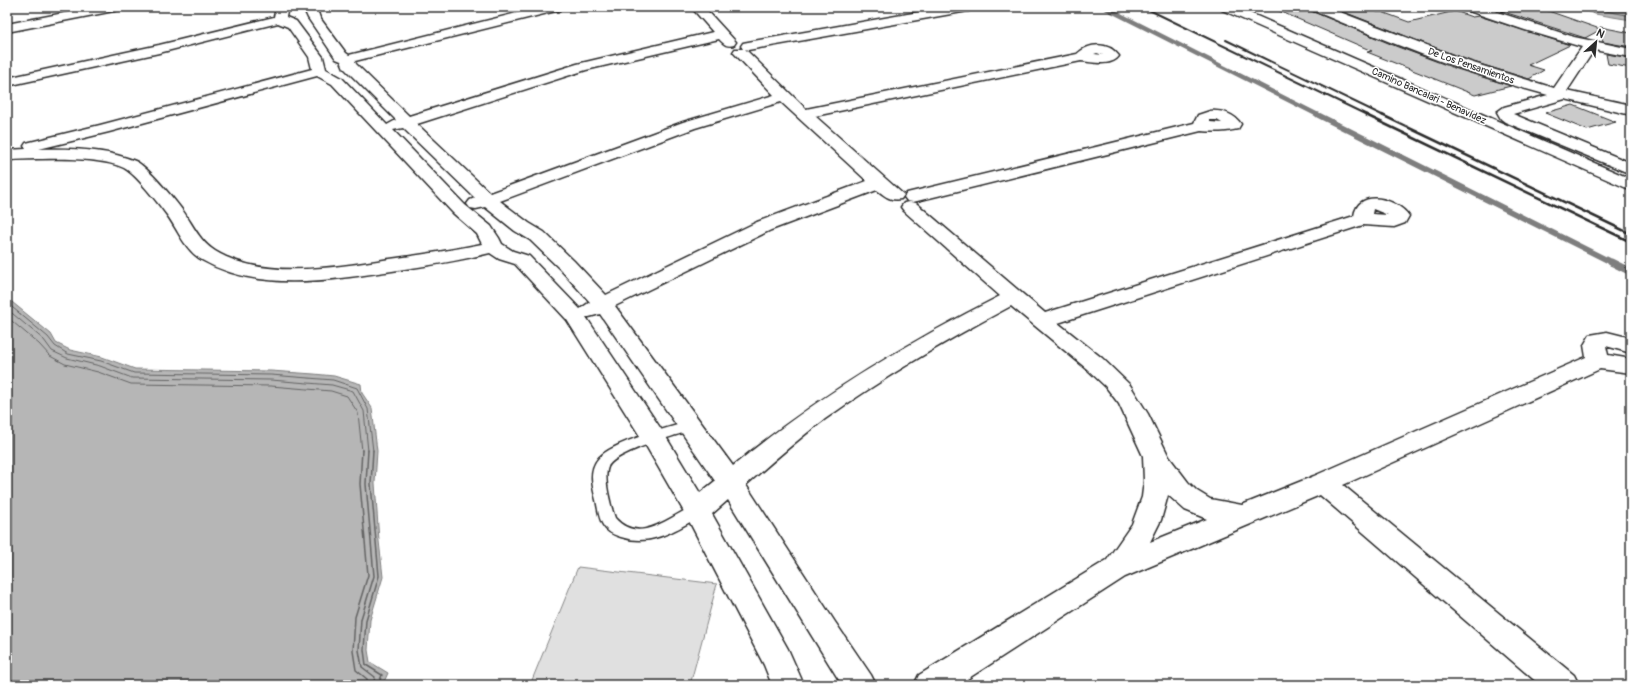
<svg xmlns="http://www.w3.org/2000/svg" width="1638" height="692" font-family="Pangolin,sans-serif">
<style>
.green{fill:#e0e0e0;stroke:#868686}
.water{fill:#b6b6b6;stroke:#7e7e7e}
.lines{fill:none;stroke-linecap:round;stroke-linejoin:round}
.shore-far1{stroke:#636363;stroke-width:1}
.shore{stroke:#636363;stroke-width:1.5}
.stream-far2{stroke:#7e7e7e;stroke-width:4.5}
.stream-far1{stroke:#7e7e7e;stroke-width:5.5}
.stream{stroke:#7e7e7e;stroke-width:7}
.building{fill:#cbcbcb;stroke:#2b2b2b}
.service-casing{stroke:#2b2b2b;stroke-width:3}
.minor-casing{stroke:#2b2b2b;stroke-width:3}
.secondary-casing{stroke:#2b2b2b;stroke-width:3}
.service{fill:#fff;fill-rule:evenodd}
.minor{fill:#fff;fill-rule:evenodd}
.secondary{fill:#fff;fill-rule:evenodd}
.rail-far1{stroke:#2b2b2b;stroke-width:2}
.rail{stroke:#2b2b2b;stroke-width:2.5}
.labels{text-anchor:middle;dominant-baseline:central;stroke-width:3;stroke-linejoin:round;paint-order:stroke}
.far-street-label{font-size:10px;fill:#2b2b2b;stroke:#fff}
</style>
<rect width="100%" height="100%" fill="#fff"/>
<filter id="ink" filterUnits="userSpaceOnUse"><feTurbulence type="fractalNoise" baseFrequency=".025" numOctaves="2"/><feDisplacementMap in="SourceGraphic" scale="8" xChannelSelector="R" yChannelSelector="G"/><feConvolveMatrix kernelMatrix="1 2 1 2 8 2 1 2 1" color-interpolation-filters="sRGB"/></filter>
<g filter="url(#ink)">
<path class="green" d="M578 567 717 584 690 685H530Z"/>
<g class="water">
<path d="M1573 7H1631V20L1595 14Z"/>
<path d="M7 298 51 334 56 343 70 350 102 357 135 369 271 371 314 374 334 376 361 384 362 393 372 408 377 451 375 483 379 541 383 577 370 620 368 650 370 662 388 673 384 682 380 685H7Z"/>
</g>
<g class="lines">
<g class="shore-far1">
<path d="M1586 7 1631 16"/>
<path d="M7 303 48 337 55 346 68 354 101 361 134 373 271 375 333 380 357 388 368 409 373 451"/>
<path d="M7 309 44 340 52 351 67 358 100 366 132 378 271 380 332 385 353 391 364 411 368 451"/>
<path d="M7 317 39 344 50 356 65 364 98 372 131 384 271 386 331 391 347 396 358 413 362 451"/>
</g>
<g class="shore">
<path d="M362 450 360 484 368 575 355 617 353 651 356 670 367 679V685"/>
<path d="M368 450 366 484 374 576 361 619 359 650 362 667 375 677 373 685"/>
<path d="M373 450 371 484 379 576 366 620 364 650 366 665 382 675 378 685"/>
</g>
<path class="stream-far2" d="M1104 7 1320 116"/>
<path class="stream-far1" d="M1318 115 1613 263"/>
<path class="stream" d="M1611 262 1631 272"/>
</g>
<g class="building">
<path d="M1270 7H1309L1311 11 1398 47 1457 69 1511 86 1475 95 1367 52 1372 51Z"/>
<path d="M1331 7H1363L1377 12H1382L1409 22 1455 11 1472 17 1479 16 1570 45 1528 65 1544 70 1529 79 1470 61Z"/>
<path d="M1523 7H1537L1600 29V27L1631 33V47L1603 42 1600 30 1585 38 1501 11Z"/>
<path d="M1606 54 1631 58V68L1608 64Z"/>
<path d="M1573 105 1616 122 1587 130 1545 113Z"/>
</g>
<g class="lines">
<defs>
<path id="service" d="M690 421 695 423 697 426 695 429C678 435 614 452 608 467 603 478 611 507 615 518 641 547 671 514 697 505L702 507 704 511 702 515C676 530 651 547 621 537 614 535 607 532 603 525 598 517 598 506 595 496 592 484 589 470 598 459 611 442 669 428 690 421Z"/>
<g id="minor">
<path d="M95 7H120L118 10 114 11 7 32V24Z"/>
<path d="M276 7H288L286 17 296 21 323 57 326 69 342 78 387 125 396 120 344 68 341 61 336 59 308 18 303 7H316L320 18 346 53 349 55 541 7H562L560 10 355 61 356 64 409 116 577 64 713 32 691 7H704L736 42 734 45C726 47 724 44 719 39L586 70 417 124 490 193 683 122 774 95 733 52 735 49H743L741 46 743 43 748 42 947 7H974L972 10 968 11 748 50 745 49 806 109 1077 54C1089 43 1108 41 1119 56 1111 67 1092 62 1081 61L815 116 904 195 901 199C890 201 885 196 877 190L771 230 615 306 733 466C815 398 905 344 1000 296L904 211 901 207 904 203 910 202 916 203 1045 313 1354 216C1358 187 1398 199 1409 216L1405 223 1394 227 1363 225 1058 323 1102 358 1130 385 1148 414 1169 457 1188 482 1197 491 1210 499 1242 505 1314 476 1586 357 1584 345 1590 335 1607 332 1631 338V353L1606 346 1608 355 1631 359V373L1600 369 1343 485 1574 675 1579 685H1540L1320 495 1125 577 958 685H914L919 675 1107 560 1132 524 1142 497 1144 481 1143 456 1119 404 1106 387 1087 369 1011 306C947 340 884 377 825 419 798 439 772 462 746 485L835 622 871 675 876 685H842L728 500 712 514 788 649 804 685H772L764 665 687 517 645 444 567 320 515 264 499 259 490 253C458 261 425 266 392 271 330 280 259 293 202 260 185 250 178 230 167 215 158 203 137 175 124 168 98 155 37 159 7 160V150L26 149 24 146 26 143 100 125 312 69 309 57 288 27 278 23 159 53 7 86V78L159 45 274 17ZM1097 53 1103 55 1094 54ZM317 76 332 84 453 213 477 234 482 244C452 250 421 255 390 259 336 267 264 281 215 251 200 242 193 225 183 211 174 199 147 166 135 161 107 149 69 148 39 149L109 132ZM781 102 867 181 757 222 606 295 574 261 544 232 529 223 500 201 695 128ZM403 128 475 198 470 200 467 204 470 208 476 209 485 207 515 231 530 240 560 269 590 302 580 309 529 256 513 251 502 244 499 238 491 226 465 205 393 130ZM1373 209 1388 215 1372 214ZM600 314 715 481 700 493 663 432 586 317H589ZM1168 495 1185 510 1207 519 1150 542 1161 520Z"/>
<path d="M1310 7H1327L1470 62 1554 88 1582 47 1525 30 1466 10 1464 7H1482L1574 37 1631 49V57L1594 50 1567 91 1631 105V115L1565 99 1513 114 1631 163V174L1505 122 1501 119 1497 112 1504 107 1548 95C1466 74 1389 42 1312 10Z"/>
<path d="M1210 111C1222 110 1234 114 1241 124L1238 129C1225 132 1214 132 1201 131L913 202 907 201 904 197 907 193 1194 123 1198 115ZM1210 120H1217L1222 123 1210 122Z"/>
</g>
<path id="secondary" d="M1220 7H1236L1631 179V190L1222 10Z"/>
</defs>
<use href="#service" class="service-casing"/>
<use href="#minor" class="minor-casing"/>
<use href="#secondary" class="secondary-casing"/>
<use href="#service" class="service"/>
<use href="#minor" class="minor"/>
<use href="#secondary" class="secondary"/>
<g class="rail-far1">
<path d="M1143 7 1369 116"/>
<path d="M1226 40 1384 116"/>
</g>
<g class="rail">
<path d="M1366 115 1631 242"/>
<path d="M1382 115 1631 234"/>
</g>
</g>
</g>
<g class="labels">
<g class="far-street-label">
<text transform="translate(1471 66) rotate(19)">De Los Pensamientos</text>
<text transform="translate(1429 96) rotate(24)">Camino Bancalari - Benavídez</text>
</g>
</g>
<rect width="1638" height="692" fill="none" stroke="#fff" stroke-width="24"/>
<rect x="12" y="12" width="1614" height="668" fill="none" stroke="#2b2b2b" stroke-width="1.5" filter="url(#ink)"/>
<g transform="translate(1596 42) rotate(27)" stroke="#ffffff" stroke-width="3" paint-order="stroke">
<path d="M0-3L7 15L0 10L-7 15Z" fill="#2b2b2b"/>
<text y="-6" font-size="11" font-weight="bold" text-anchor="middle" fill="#2b2b2b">N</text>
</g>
</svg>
